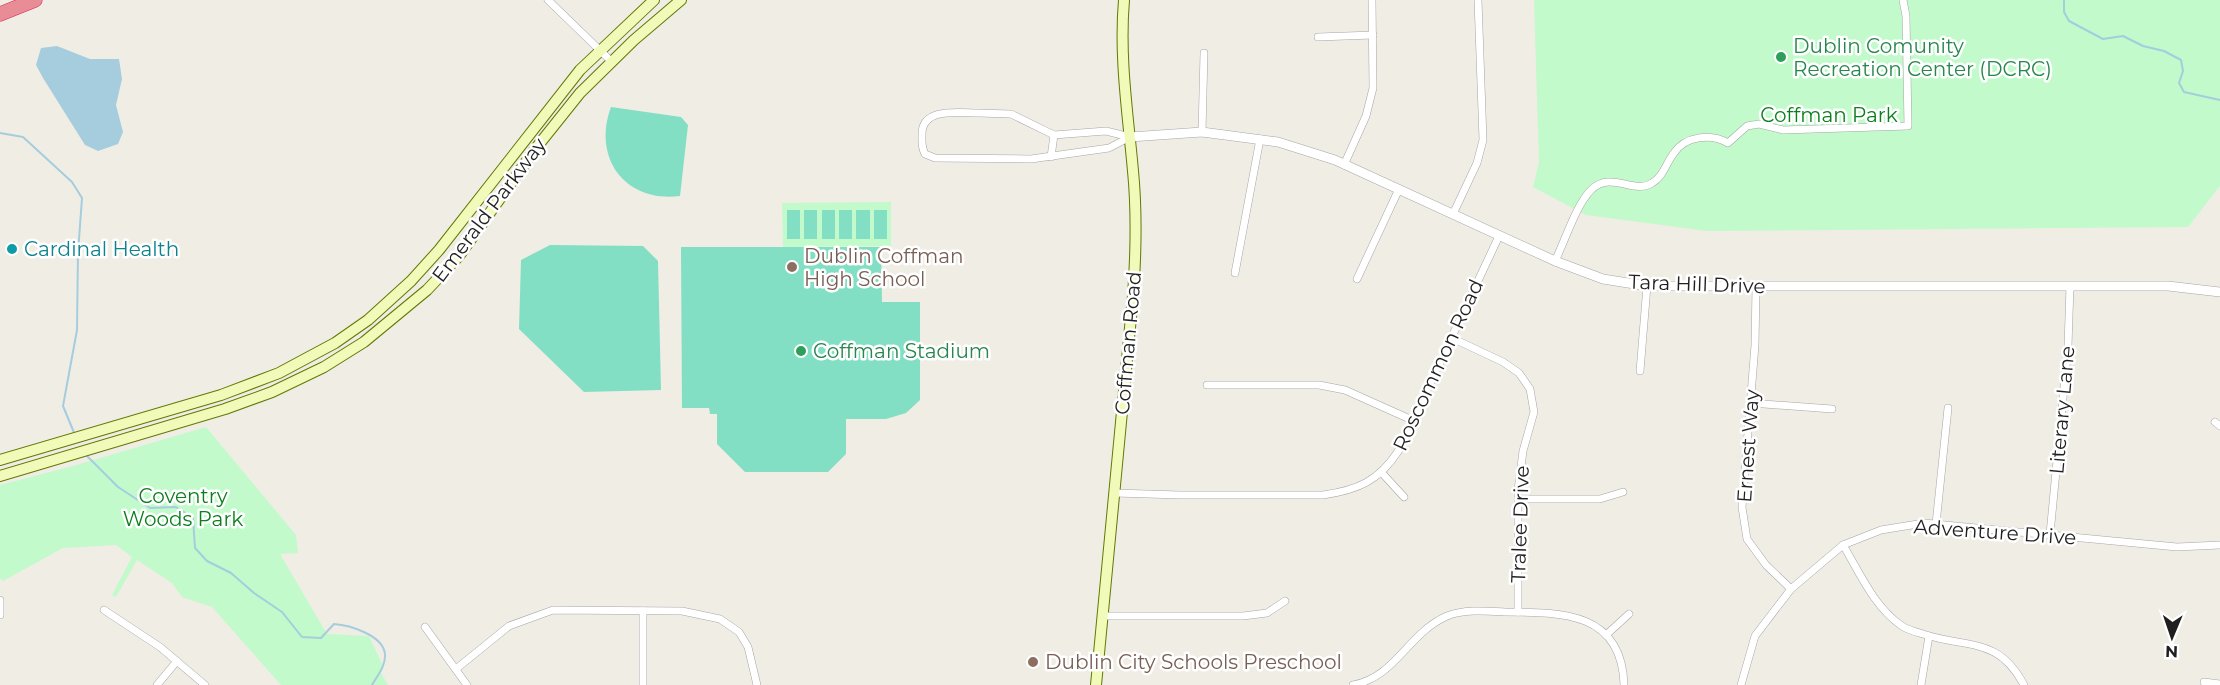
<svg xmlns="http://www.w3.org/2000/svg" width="2220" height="685" font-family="Montserrat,sans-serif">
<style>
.park{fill:#c2facb}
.pitch{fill:#82dfc3}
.water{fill:#a5cdde}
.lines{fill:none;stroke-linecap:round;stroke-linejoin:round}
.stream{stroke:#a5cdde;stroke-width:2}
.minor-casing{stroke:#a6a6a6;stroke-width:8}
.tertiary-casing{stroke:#a6a6a6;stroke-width:10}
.secondary-casing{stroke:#627804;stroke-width:12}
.motorway-casing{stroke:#dd2354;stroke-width:15}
.minor{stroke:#fff;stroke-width:7}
.tertiary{stroke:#fff;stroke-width:9}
.secondary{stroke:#f2fab9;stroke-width:10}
.motorway{stroke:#e88c96;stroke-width:14}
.leisure-dot{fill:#2e9e5b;stroke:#fff;stroke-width:2}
.culture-dot{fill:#0f9aa8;stroke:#fff;stroke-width:2}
.education-dot{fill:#8d6e63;stroke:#fff;stroke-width:2}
.labels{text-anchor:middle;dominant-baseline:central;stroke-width:5;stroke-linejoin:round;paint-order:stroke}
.leisure-label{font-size:20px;fill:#27864d;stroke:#fff;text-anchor:start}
.park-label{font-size:20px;fill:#0b7f1d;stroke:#fff}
.street-label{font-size:20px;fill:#1f1f1f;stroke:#fff}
.culture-label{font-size:20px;fill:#0d838f;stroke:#fff;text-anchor:start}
.education-label{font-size:20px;fill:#785e54;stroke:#fff;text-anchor:start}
</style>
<rect width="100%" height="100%" fill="#f0ede5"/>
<g class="park">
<path d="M1534 0H2220V186L2188 227 1707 231 1586 215 1533 187 1539 162Z"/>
<path d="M891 202V246L783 247 782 203Z"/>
<path d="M206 427 296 535 298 553 280 554 327 634 369 636 383 666 381 673 388 685H281L212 607 182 597 172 583 137 560 116 597 112 595 132 557 116 545 63 548 3 581 0 578V485L73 466Z"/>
</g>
<g class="pitch">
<path d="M611 107 681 117 688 125 680 196C625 203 592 158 611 107Z"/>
<rect x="787" y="210" width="13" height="29"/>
<rect x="804" y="210" width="13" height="29"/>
<rect x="822" y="210" width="13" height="29"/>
<rect x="839" y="210" width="13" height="29"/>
<rect x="856" y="210" width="14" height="29"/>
<rect x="874" y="210" width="13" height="29"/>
<path d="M550 245 643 246 658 261 661 390 584 392 519 329 521 260Z"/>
<path d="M681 247H881L882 302H920V400L906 413 886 419H846V454L828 472H745L717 444V414H710L709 408H682Z"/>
</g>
<path class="water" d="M57 46 90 59H119L122 79 116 105 123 132 118 144 98 151 85 145 43 78 36 65 41 48Z"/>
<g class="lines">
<g class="stream">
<path d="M2064 0V12L2069 21 2103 39 2123 36 2143 46 2164 51 2181 60 2183 71 2179 83 2184 92 2220 100"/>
<path d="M0 133 23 137 72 182 82 198 78 253 77 330 63 406 75 435"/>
<path d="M86 455 118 487 150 508 176 507 193 518 195 548 207 561 231 573 254 593 282 612 302 637 321 638 334 624C349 625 383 635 385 654 386 666 377 676 372 685"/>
</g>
<defs>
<g id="minor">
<path d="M548 0 612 62"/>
<path d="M1318 37 1373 35"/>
<path d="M978 113 1011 114 1054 135 1106 131 1130 137 1109 148 1031 159 935 158 925 154C921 147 922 141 922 134 922 107 959 113 978 113Z"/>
<path d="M1202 132 1204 53"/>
<path d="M1051 157 1054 135"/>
<path d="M1344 165 1366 116 1373 88 1372 0"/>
<path d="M1453 214 1477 163 1483 140 1478 0"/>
<path d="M1555 261C1565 241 1576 205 1591 190 1611 170 1634 195 1652 183 1664 176 1666 163 1674 153 1685 136 1711 133 1728 143L1747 126 1759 124 1783 130 1908 126 1906 16 1903 0"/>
<path d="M1235 273 1260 139"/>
<path d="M1357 279 1399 189"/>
<path d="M1756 287 1755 345 1742 507 1747 539 1766 565 1791 589"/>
<path d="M1452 338 1503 362 1519 373 1530 389 1534 412 1523 451 1518 490V612"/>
<path d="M1640 371 1647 286"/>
<path d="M1207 385H1319L1345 390 1412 420"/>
<path d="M1751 403 1832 409"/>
<path d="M2215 422 2220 426"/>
<path d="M1382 473 1404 497"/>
<path d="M1115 493 1180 495H1323C1358 490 1379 481 1399 450L1499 236"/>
<path d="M1518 499H1600L1623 492"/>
<path d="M1936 524 1948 408"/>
<path d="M2050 534 2068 346 2070 286"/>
<path d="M1843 545C1860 573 1874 607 1902 626 1908 630 1916 632 1923 634 1968 649 1998 636 2024 685"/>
<path d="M0 600V615"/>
<path d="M104 610 160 647 205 685"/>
<path d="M1102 616H1243L1267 613 1285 601"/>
<path d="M425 627 467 685"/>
<path d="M1606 635 1629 614"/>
<path d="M456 669 509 626 553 610 682 611 720 619 739 632 748 647 757 685"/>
<path d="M2204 682 2220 684"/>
<path d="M157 685 177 661"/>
<path d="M643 685V611"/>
<path d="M1353 685C1396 677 1408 633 1447 616 1464 609 1488 611 1506 612 1562 612 1622 612 1624 685"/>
<path d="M1741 685 1755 636 1791 589 1843 545 1881 530 1924 523 2177 547 2220 545"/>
<path d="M1921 685 1929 636"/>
</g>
<path id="tertiary" d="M1130 137 1202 132 1278 142 1335 160 1555 261 1603 279 1647 286H2168L2220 292"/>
<g id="secondary">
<path d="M0 460 221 395 279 373 335 343 368 320 411 281 439 250 580 70 654 0"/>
<path d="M0 476 225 409 272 392 324 367 364 342 427 290 459 256 536 148 580 93 634 40 681 0"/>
<path d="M1096 685 1133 296C1136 254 1137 212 1133 171 1128 114 1119 58 1124 0"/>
</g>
<path id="motorway" d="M0 14 35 0"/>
</defs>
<use href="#minor" class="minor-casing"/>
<use href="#tertiary" class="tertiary-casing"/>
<use href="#secondary" class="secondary-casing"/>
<use href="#motorway" class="motorway-casing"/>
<use href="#minor" class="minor"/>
<use href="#tertiary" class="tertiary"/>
<use href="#secondary" class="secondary"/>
<use href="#motorway" class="motorway"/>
</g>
<g class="leisure-dot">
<circle cx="1781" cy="57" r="6"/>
<circle cx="801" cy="351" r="6"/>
</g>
<circle class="culture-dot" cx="12" cy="249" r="6"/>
<g class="education-dot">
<circle cx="792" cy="267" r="6"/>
<circle cx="1033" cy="662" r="6"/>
</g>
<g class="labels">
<g class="leisure-label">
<text x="1793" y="46">Dublin Comunity<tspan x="1793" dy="23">Recreation Center (DCRC)</tspan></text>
<text x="813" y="351">Coffman Stadium</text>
</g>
<g class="park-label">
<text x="1829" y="115">Coffman Park</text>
<text x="183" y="496">Coventry<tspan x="183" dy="23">Woods Park</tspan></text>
</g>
<g class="street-label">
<text transform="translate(489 210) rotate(-53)">Emerald Parkway</text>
<text transform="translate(1697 284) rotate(2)">Tara Hill Drive</text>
<text transform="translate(1128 343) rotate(-85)">Coffman Road</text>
<text transform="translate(1438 365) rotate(-65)">Roscommon Road</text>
<text transform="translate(2062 410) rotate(-85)">Literary Lane</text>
<text transform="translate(1748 446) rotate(-86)">Ernest Way</text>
<text transform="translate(1520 524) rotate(-88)">Tralee Drive</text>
<text transform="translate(1995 532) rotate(4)">Adventure Drive</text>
</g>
<g class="culture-label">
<text x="24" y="249">Cardinal Health</text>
</g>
<g class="education-label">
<text x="804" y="256">Dublin Coffman<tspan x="804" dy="23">High School</tspan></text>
<text x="1045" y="662">Dublin City Schools Preschool</text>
</g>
</g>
<g transform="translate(2172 637) rotate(182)" stroke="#ffffff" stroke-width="4.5" paint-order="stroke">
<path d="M0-4.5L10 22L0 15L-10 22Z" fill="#1f1f1f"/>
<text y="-9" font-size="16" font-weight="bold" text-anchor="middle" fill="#1f1f1f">N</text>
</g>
</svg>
